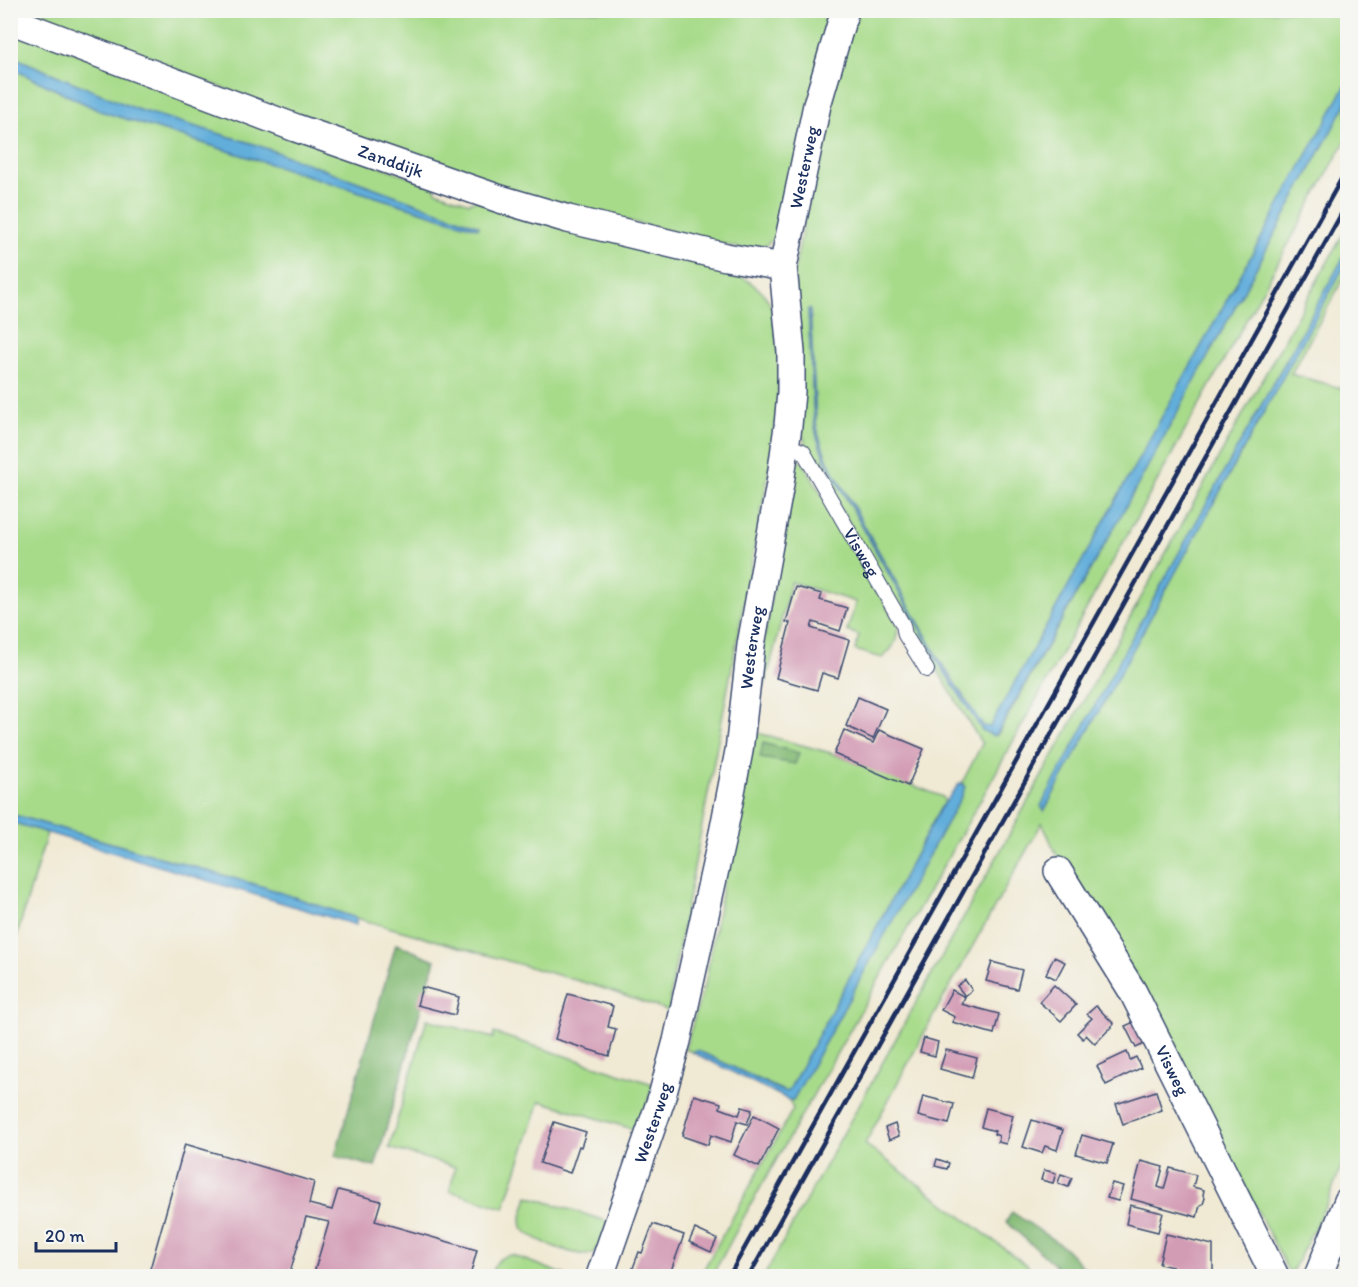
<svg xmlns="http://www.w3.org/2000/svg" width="1358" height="1287" font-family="Itim,sans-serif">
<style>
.green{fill:#a7db8a;stroke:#618574;stroke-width:1.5}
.forest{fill:#85bb76;stroke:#50756a;stroke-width:1.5}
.water{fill:#62aedb;stroke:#3e6e9c;stroke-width:1.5}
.building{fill:#d39cb5}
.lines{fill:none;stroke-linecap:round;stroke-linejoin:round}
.lane-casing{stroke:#3b4b70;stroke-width:16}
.street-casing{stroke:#3b4b70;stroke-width:30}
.lane{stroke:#fff;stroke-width:14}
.street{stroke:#fff;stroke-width:27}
.rail{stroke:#1b2f5e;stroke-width:4.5}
.labels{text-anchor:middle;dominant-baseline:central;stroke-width:5;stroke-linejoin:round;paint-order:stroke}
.street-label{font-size:18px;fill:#1b2f5e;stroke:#f6f6f2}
</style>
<rect width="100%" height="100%" fill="#f6f6f2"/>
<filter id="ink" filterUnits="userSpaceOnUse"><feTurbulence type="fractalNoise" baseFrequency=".0167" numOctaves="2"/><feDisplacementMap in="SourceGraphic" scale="12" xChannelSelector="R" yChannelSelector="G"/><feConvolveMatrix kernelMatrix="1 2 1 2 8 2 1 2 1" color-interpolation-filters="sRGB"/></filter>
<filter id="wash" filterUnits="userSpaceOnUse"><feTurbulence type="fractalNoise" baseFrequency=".008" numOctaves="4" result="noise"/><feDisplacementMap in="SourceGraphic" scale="24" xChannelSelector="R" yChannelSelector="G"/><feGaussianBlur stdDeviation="1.35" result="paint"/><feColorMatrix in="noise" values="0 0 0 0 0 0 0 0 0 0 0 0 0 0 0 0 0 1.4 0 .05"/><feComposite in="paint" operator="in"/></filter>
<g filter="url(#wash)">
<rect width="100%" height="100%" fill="#f0e9d3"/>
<g class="green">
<path d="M13 11H836L781 227C772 243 765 249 747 250L499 189Z"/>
<path d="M856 11H1347V84L990 727H983L942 664 828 461 819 437 816 422 810 309H808L814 422 817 437 826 462 940 665 982 730 996 736 999 732 1119 519 1347 102V138L984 794 745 1215 712 1276H700L793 1109 789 1100H793L961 797 964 784 962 783 982 744C939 673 896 602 854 531 835 499 810 465 801 429L794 272 823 123Z"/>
<path d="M10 28 434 186 436 191 469 203 476 200 706 262C727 270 755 279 768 300 773 307 774 318 775 326 782 372 777 415 771 460L672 984 669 1011 593 985 356 918 264 887 11 814V68L100 111 447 219 478 228 479 226 254 144 136 109 11 56Z"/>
<path d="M1347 227V251L1125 650 1044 811 1347 261V272L1291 374 1348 390 1347 1151 1328 1201 1292 1272 1288 1271 1160 1017 1061 864 1042 823 936 1011 865 1144 1041 1276H764Z"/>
<path d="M795 459H798L804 464 898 626C897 641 894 648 882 658L855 650 859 635 847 631 856 602 791 582 766 682 762 688 757 682Z"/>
<path d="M750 731 831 753 943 797 945 803 940 809 789 1090 786 1092 697 1050 692 1052 685 1049 706 979Z"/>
<path d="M11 822 47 833 11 956 10 822Z"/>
<path d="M427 1019 493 1038 494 1033 653 1084 639 1131 540 1101 504 1208 450 1191 455 1167 389 1148Z"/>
<path d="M528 1196 609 1222 599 1246 592 1254C575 1257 534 1241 522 1228L521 1220Z"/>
<path d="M512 1255 565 1275 567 1276H491C495 1264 497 1256 512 1255Z"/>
</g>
<g class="forest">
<path d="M763 743 799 753 795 764 760 758Z"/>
<path d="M396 944 435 960 375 1167 335 1156Z"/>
<path d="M1012 1212 1064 1247 1092 1276H1049L1056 1266 1006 1222Z"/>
</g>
<g class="water">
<path d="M11 56 136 109 254 144 479 226 478 228 447 219 100 111 11 68Z"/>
<path d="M1347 83V102L1119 519 996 735H991L982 730 940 665 826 462 817 437 814 422 808 309H810L816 422 819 437 828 461 942 664 983 726 990 727Z"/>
<path d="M1347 251V261L1044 811 1041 806 1125 650Z"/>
<path d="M962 783 965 787 961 797 793 1100H789L692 1052 697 1050 780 1090 786 1092 789 1090 940 809 959 784Z"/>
<path d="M10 814 264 887 356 918V925L11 822Z"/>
</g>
<g id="blocks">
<g class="building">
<path d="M796 587 822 594 820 600 847 608 840 631 813 622 811 628 849 640 838 678 822 673 817 690 776 678 790 623 786 622Z"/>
<path d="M858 697 886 709 873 739 846 726Z"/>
<path d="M844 730 873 743 879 730 924 749 908 786 834 754Z"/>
<path d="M1054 957 1065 962 1056 979 1046 974Z"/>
<path d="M992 962 1022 970 1017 989 986 981Z"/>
<path d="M965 980 972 990 965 996 957 986Z"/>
<path d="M1054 985 1076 1005 1061 1021 1039 1002Z"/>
<path d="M422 987 459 997 455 1015 417 1005Z"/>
<path d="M952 990 965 997 961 1004 999 1014 994 1034 952 1022 955 1017 941 1010Z"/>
<path d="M568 994 613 1006 608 1027 616 1029 609 1056 555 1039Z"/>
<path d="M1096 1006 1114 1024 1095 1044 1086 1035 1083 1039 1077 1033 1092 1018 1087 1014Z"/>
<path d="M1134 1022 1144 1044 1136 1048 1125 1026Z"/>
<path d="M924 1038 938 1042 935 1056 920 1052Z"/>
<path d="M946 1050 977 1058 972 1078 940 1069Z"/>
<path d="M1127 1052 1130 1060 1136 1057 1141 1068 1106 1085 1097 1066Z"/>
<path d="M1156 1091 1162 1110 1123 1124 1116 1104Z"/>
<path d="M694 1095 721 1103 720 1108 739 1115 742 1107 752 1110 747 1124 737 1121 731 1142 711 1135 708 1145 682 1136Z"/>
<path d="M923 1096 954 1104 949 1124 918 1116Z"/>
<path d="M986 1108 1013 1115 1006 1144 998 1142 999 1136 994 1134 995 1131 981 1127Z"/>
<path d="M754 1115 779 1128 759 1167 734 1155Z"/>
<path d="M1032 1120 1063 1130 1057 1150 1045 1146 1042 1153 1023 1147Z"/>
<path d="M554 1122 586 1132 581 1147 579 1146 570 1173 540 1163Z"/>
<path d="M895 1124 899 1136 889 1140 885 1128Z"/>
<path d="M1082 1135 1113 1144 1107 1163 1076 1154Z"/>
<path d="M185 1144 314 1182 309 1204 332 1210 338 1190 381 1201 375 1221 477 1250 470 1276H313L329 1222 306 1217 289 1276H148Z"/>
<path d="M937 1159 949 1163 947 1169 935 1166Z"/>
<path d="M1141 1161 1163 1167 1158 1187 1164 1189 1170 1168 1196 1175 1193 1187 1204 1190 1203 1195 1205 1198 1203 1204 1200 1205 1197 1217 1131 1199Z"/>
<path d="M1044 1170 1056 1173 1053 1183 1041 1180Z"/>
<path d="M1061 1174 1072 1178 1068 1187 1058 1183Z"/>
<path d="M1112 1183 1123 1186 1118 1201 1107 1198Z"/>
<path d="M1130 1205 1163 1213 1158 1232 1126 1224Z"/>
<path d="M653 1224 684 1235 669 1276H630L639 1252 642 1253Z"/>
<path d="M695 1229 717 1239 711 1252 689 1242Z"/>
<path d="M1166 1234 1213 1245V1276H1182V1269L1159 1264Z"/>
</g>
</g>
</g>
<g filter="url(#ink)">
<use href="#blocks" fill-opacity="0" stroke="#3b4b70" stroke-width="1.5"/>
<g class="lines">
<defs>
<g id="lane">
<path id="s1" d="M786 445 803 451 903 625 905 635 927 670"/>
</g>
<g id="street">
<path id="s2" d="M10 20 296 128 500 199 568 219 726 257 783 267"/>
<path id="s3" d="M1058 871 1133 992 1275 1276"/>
<path id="s4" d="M600 1276 661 1100 677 1041 723 833 739 751 751 645 780 484 788 426 791 392V352L783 267 817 105 845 10"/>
<path d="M1318 1276 1348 1201"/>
</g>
</defs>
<use href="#lane" class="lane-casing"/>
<use href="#street" class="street-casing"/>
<use href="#lane" class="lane"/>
<use href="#street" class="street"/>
<g class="rail">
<path d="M729 1276 1348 167"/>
<path d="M749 1276 1348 202"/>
</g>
</g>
</g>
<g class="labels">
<g class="street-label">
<text stroke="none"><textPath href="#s2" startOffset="406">Zanddijk</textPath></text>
<text stroke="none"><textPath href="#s4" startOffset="1134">Westerweg</textPath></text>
<text stroke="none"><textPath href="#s1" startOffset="135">Visweg</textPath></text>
<text stroke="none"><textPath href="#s4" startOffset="648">Westerweg</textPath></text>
<text stroke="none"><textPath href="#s3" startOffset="230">Visweg</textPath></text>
<text stroke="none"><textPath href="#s4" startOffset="162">Westerweg</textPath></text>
</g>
</g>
<rect width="1358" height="1287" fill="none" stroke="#f6f6f2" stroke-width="36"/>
<path d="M36 1242v9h80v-9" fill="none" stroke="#1b2f5e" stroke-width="3"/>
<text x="45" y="1242" font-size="18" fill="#1b2f5e" stroke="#f6f6f2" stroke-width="4.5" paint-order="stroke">20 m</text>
</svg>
